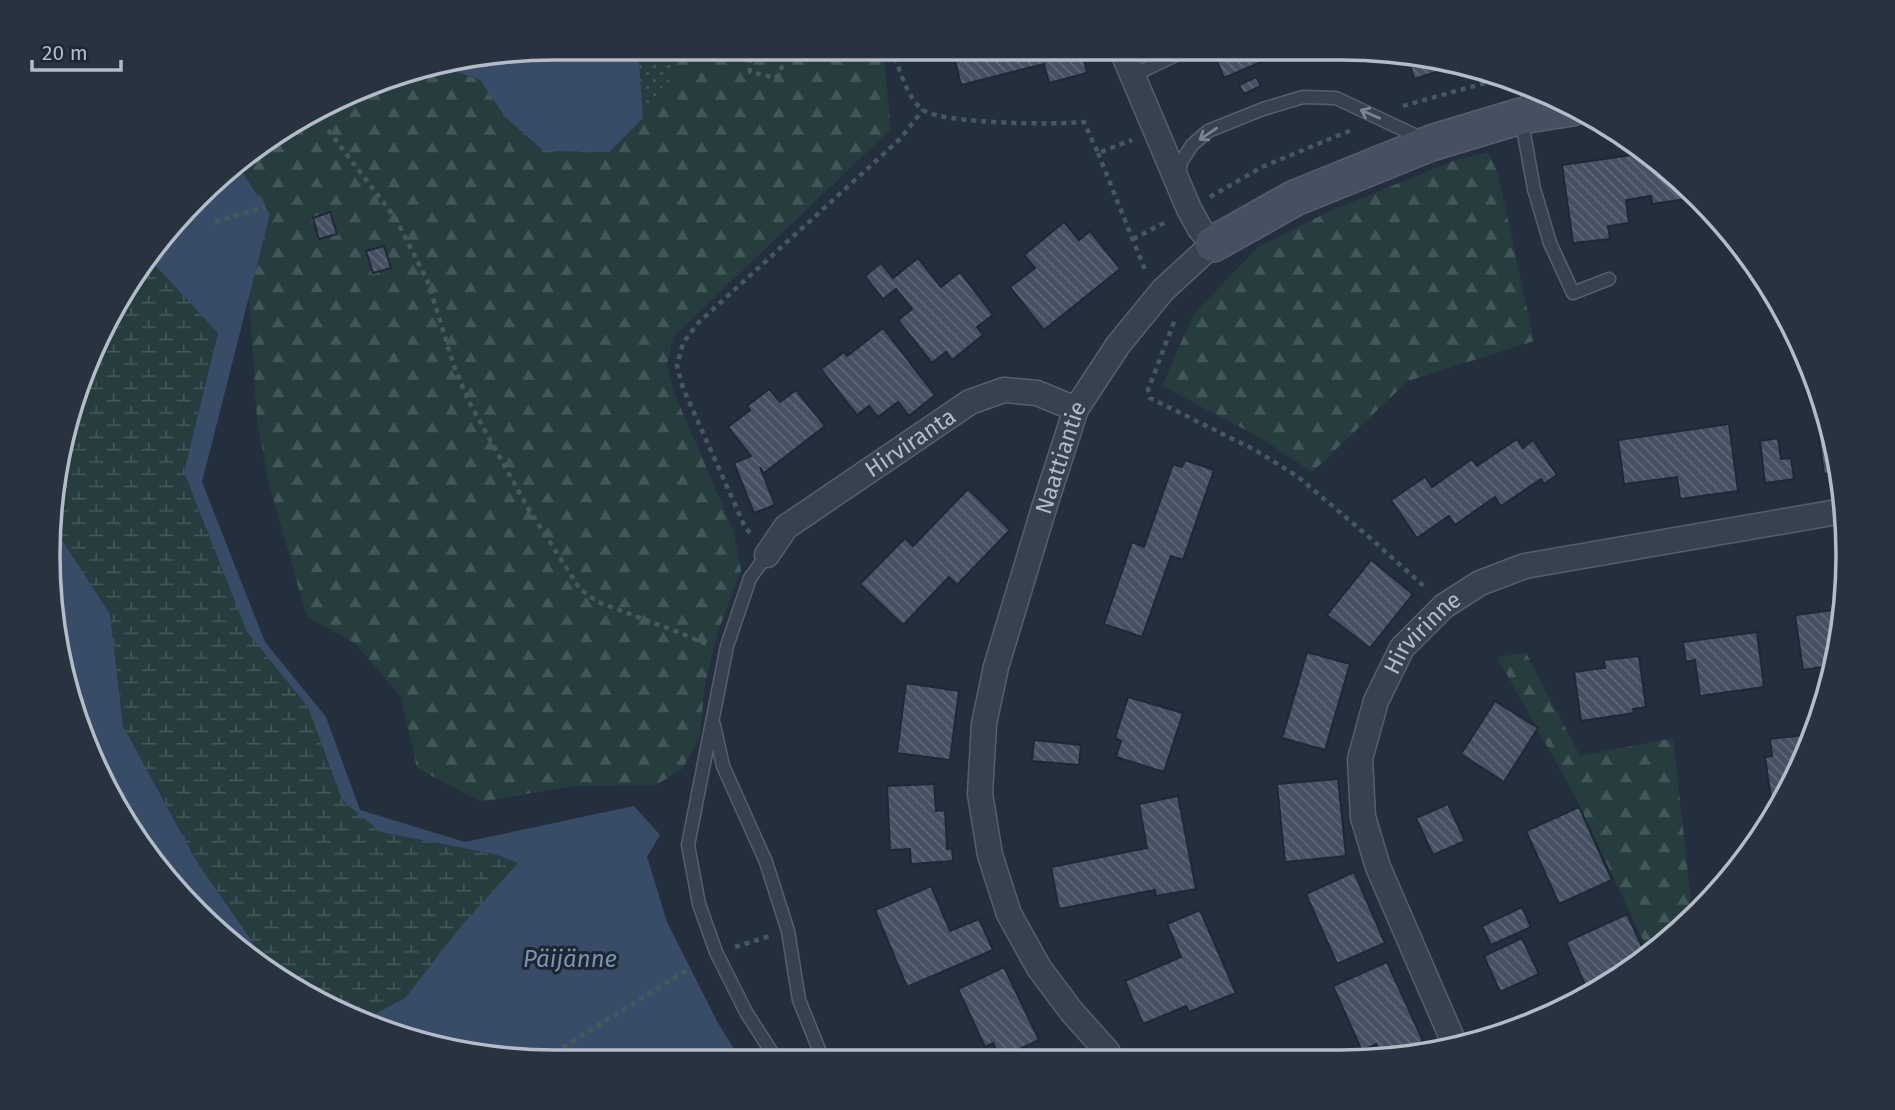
<svg xmlns="http://www.w3.org/2000/svg" width="1895" height="1110" font-family="'Fira Sans',sans-serif">
<style>
.grass{fill:url(#grass-dots)}
.forest{fill:url(#forest-firs)}
.wetland{fill:url(#wetland-marsh)}
.water{fill:#394c67}
.building{fill:url(#building-back-hatch);stroke:#1f2835;stroke-width:2}
.lines{fill:none;stroke-linecap:round;stroke-linejoin:round}
.lane-casing{stroke:#565f6c;stroke-width:15}
.street-casing{stroke:#565f6c;stroke-width:27}
.secondary-casing{stroke:#565f6c;stroke-width:38}
.path{stroke:#44595c;stroke-width:4.5;stroke-dasharray:5 5;stroke-linecap:butt}
.lane{stroke:#38414e;stroke-width:12}
.street{stroke:#38414e;stroke-width:24}
.secondary{stroke:#465061;stroke-width:35}
.oneway{stroke:#7c8592}
.labels{text-anchor:middle;dominant-baseline:central;stroke-width:6;stroke-linejoin:round;paint-order:stroke}
.street-label{font-size:23px;fill:#b4bcc9;stroke:#1d2633}
.water-label{font-size:24px;font-style:italic;fill:#7c92b1;stroke:#1d2633}
.rim{fill:none;stroke:#b4bcc9;stroke-width:3.5}
</style>
<defs>
<pattern id="grass-dots" width="8" height="8" patternUnits="userSpaceOnUse" patternTransform="scale(1.75)"><rect width="8" height="8" fill="#263c3f"/><path d="M2 2h.1M6 6h.1" fill="none" stroke="#435659" stroke-width="1.8" stroke-linecap="round"/></pattern>
<pattern id="forest-firs" width="22" height="20" patternUnits="userSpaceOnUse" patternTransform="scale(1.75)"><rect width="22" height="20" fill="#263c3f"/><path d="M5 1l3.5 6h-7zM16 11l3.5 6h-7z" fill="#435659"/></pattern>
<pattern id="wetland-marsh" width="20" height="14" patternUnits="userSpaceOnUse" patternTransform="scale(1.75)"><rect width="20" height="14" fill="#263c3f"/><path d="M1 5h8M5 5V1M11 12h8M15 12V8" fill="none" stroke="#435659"/></pattern>
<pattern id="building-back-hatch" width="6" height="6" patternUnits="userSpaceOnUse" patternTransform="scale(1.75)"><rect width="6" height="6" fill="#455162"/><path d="M-1 5l2 2M0 0l6 6M5-1l2 2" fill="none" stroke="#5d6877"/></pattern>
</defs>
<rect width="100%" height="100%" fill="#242f3e"/>
<path class="grass" d="M638 47H688L643 118Z"/>
<g class="forest">
<path d="M688 47 883 48 891 129 673 337 667 366 675 395 733 529 741 571 717 634 704 689 700 738 682 769 656 785 572 786 481 802 417 768 401 697 355 643 307 617 269 484 257 419 249 294 270 214 236 163 246 152 392 74 439 66 480 80 506 118H643Z"/>
<path d="M1488 152 1498 174 1534 341 1408 381 1312 472 1259 437 1162 386 1193 315 1258 247 1328 212 1453 161Z"/>
<path d="M1526 653 1580 756 1673 738 1693 919 1649 952 1573 792 1497 657Z"/>
</g>
<path class="wetland" d="M153 251 154 264 218 333 184 472 247 632 308 707 342 800 380 832 494 854 518 863 462 925 405 998 362 1021 279 980 197 862 123 726 110 614 56 531 53 510 65 423 133 273Z"/>
<g class="water">
<path d="M555 47H638L643 118 609 152 544 151 506 118 480 80 439 66Z"/>
<path d="M236 163 270 214 202 482 265 642 326 717 360 810 465 842 634 806 660 835 647 857 667 922 718 1023 742 1062H521L391 1036 362 1021 405 998 462 925 518 863 494 854 380 832 342 800 308 707 247 632 184 472 218 333 154 264 153 251Z"/>
<path d="M53 510 56 531 110 614 123 726 197 862 279 980 273 977 152 864 74 719 47 555Z"/>
</g>
<g class="building">
<path d="M969 48H1081L1087 73 1049 83 1044 64 961 85 955 60 971 56Z"/>
<path d="M1233 48H1293L1224 78 1215 56Z"/>
<path d="M1387 51 1444 62 1446 69 1414 79 1409 60 1391 65Z"/>
<path d="M1256 77 1261 86 1244 94 1239 85Z"/>
<path d="M1646 153 1648 163 1657 162 1700 197 1652 204 1651 196 1626 200 1629 223 1608 226 1610 239 1573 243 1562 165Z"/>
<path d="M330 212 337 234 319 239 313 218Z"/>
<path d="M1064 222 1079 240 1090 231 1120 269 1044 330 1010 287 1035 268 1024 255Z"/>
<path d="M384 246 391 268 373 273 366 251Z"/>
<path d="M918 258 941 287 960 272 993 315 977 327 983 335 952 360 946 352 932 363 898 320 912 309 896 289 883 299 865 276 881 263 893 278Z"/>
<path d="M883 328 935 395 909 416 898 402 878 417 869 406 857 415 821 369 844 352 847 356Z"/>
<path d="M769 389 780 402 796 390 825 426 764 473 760 467 775 505 754 513 734 463 751 456 728 427 750 410 747 406Z"/>
<path d="M1729 424 1738 491 1680 499 1677 477 1624 484 1618 440Z"/>
<path d="M1830 428 1838 456 1840 472 1824 474 1818 430Z"/>
<path d="M1778 438 1781 459 1791 458 1794 479 1765 483 1760 441Z"/>
<path d="M1517 439 1523 448 1533 440 1557 475 1544 484 1541 479 1501 506 1495 497 1455 525 1449 516 1417 538 1391 500 1425 477 1432 487 1472 459 1477 466Z"/>
<path d="M1185 460 1214 470 1183 560 1171 556 1142 637 1104 624 1132 542 1144 547 1173 464 1182 467Z"/>
<path d="M968 489 1010 530 957 585 949 577 903 625 860 584 905 538 913 546Z"/>
<path d="M1371 560 1413 594 1370 648 1327 615Z"/>
<path d="M1842 609 1838 654 1835 665 1803 670 1795 615Z"/>
<path d="M1757 632 1764 687 1700 696 1695 660 1686 662 1683 642Z"/>
<path d="M1307 652 1350 664 1325 750 1282 738Z"/>
<path d="M1639 656 1646 707 1633 709 1634 713 1581 721 1574 672 1605 668 1604 660Z"/>
<path d="M906 683 959 691 950 760 897 753Z"/>
<path d="M1128 697 1183 713 1164 772 1116 757 1121 741 1115 738Z"/>
<path d="M1495 701 1538 728 1504 782 1461 754Z"/>
<path d="M1814 734 1809 749 1783 797 1771 799 1765 757 1772 756 1770 739Z"/>
<path d="M1034 740 1081 745 1079 765 1032 761Z"/>
<path d="M1338 779 1346 856 1285 862 1277 784Z"/>
<path d="M934 784 936 811 945 810 947 849 952 848 953 861 911 864 910 849 890 850 887 786Z"/>
<path d="M1178 796 1196 889 1156 896 1155 890 1059 909 1051 867 1147 848 1139 804Z"/>
<path d="M1448 804 1465 841 1433 855 1416 818Z"/>
<path d="M1579 807 1612 880 1559 904 1526 831Z"/>
<path d="M1354 872 1385 943 1337 964 1306 894Z"/>
<path d="M931 886 950 931 979 919 993 950 907 987 875 910Z"/>
<path d="M1522 907 1531 927 1491 945 1482 926Z"/>
<path d="M1200 910 1236 993 1189 1012 1186 1006 1143 1024 1125 981 1181 957 1167 924Z"/>
<path d="M1627 914 1646 955 1590 996 1566 942Z"/>
<path d="M1522 938 1539 974 1500 992 1484 956Z"/>
<path d="M1387 962 1423 1041 1383 1059 1376 1044 1362 1051 1333 986Z"/>
<path d="M1004 967 1039 1040 1000 1058 993 1043 985 1047 958 989Z"/>
</g>
<g class="lines">
<defs>
<g id="lane">
<path d="M1132 76 1190 48"/>
<path d="M1526 85 1530 113"/>
<path d="M1521 117 1534 189 1550 243 1573 293 1609 279"/>
<path d="M1179 175 1181 162 1192 145 1208 131 1263 109 1303 97 1336 98 1425 140"/>
<path d="M767 555 750 578 727 646 688 845 699 904 716 952 746 1012 778 1062"/>
<path d="M714 725 723 766 766 862 788 931 799 1000 824 1062"/>
</g>
<g id="street">
<path id="s1" d="M767 555 786 527 970 402 1004 390 1037 393 1076 409"/>
<path id="s2" d="M1455 1045 1378 867 1363 817 1360 759 1376 701 1402 648 1444 606 1480 583 1525 566 1843 511"/>
<path id="s3" d="M1113 1062 1107 1051 1072 1012 1039 968 1009 914 990 855 980 794 984 724 996 667 1044 508 1076 409 1118 345 1163 290 1213 244 1200 229 1189 209 1121 48"/>
</g>
<path id="secondary" d="M1213 244 1295 198 1431 143 1521 116 1572 108"/>
</defs>
<use href="#lane" class="lane-casing"/>
<use href="#street" class="street-casing"/>
<use href="#secondary" class="secondary-casing"/>
<g class="path">
<path d="M749 48 750 72 776 78 788 56 784 48"/>
<path d="M892 48C898 65 907 99 923 110 944 124 1055 125 1084 122L1098 153 1132 140"/>
<path d="M1403 106 1506 77"/>
<path d="M328 130 396 219 428 282 454 366 468 400 528 508 580 589 598 602 683 634 708 645"/>
<path d="M1098 153 1145 270"/>
<path d="M1210 197 1262 167 1354 129"/>
<path d="M215 222 265 207"/>
<path d="M1133 239 1166 222"/>
<path d="M1174 322 1148 390 1150 398 1255 450 1297 476 1369 537 1426 588"/>
<path d="M750 533 745 527 683 388 677 366 683 343 698 323 900 139 923 110"/>
<path d="M735 947 770 936"/>
<path d="M546 1058 690 968"/>
</g>
<use href="#lane" class="lane"/>
<use href="#street" class="street"/>
<use href="#secondary" class="secondary"/>
</g>
<defs><path id="oneway-shaft" d="M-6 0H5M1.5-3L5.5 0L1.5 3" fill="none" stroke-width="1.6" stroke-linecap="round" stroke-linejoin="round" transform="scale(1.75)"/></defs>
<g class="oneway">
<use href="#oneway-shaft" transform="translate(1370 114) rotate(-156)"/>
<use href="#oneway-shaft" transform="translate(1208 134) rotate(146)"/>
</g>
<g class="labels">
<g class="street-label">
<text stroke="none"><textPath href="#s1" startOffset="184">Hirviranta</textPath></text>
<text stroke="none"><textPath href="#s3" startOffset="653">Naattiantie</textPath></text>
<text stroke="none"><textPath href="#s2" startOffset="448">Hirvirinne</textPath></text>
</g>
<g class="water-label">
<text x="570" y="959">Päijänne</text>
</g>
</g>
<path d="M0 0H1895V1110H0ZM555 60H1341A495 495 0 0 1 1836 555V555A495 495 0 0 1 1341 1050H555A495 495 0 0 1 60 555V555A495 495 0 0 1 555 60Z" fill="#29323f" fill-rule="evenodd"/>
<path class="rim" d="M555 60H1341A495 495 0 0 1 1836 555V555A495 495 0 0 1 1341 1050H555A495 495 0 0 1 60 555V555A495 495 0 0 1 555 60Z"/>
<path d="M32 60v10h89v-10" fill="none" stroke="#b4bcc9" stroke-width="3.5"/>
<text x="42" y="60" font-size="21" fill="#b4bcc9" stroke="#1d2633" stroke-width="5" paint-order="stroke">20 m</text>
</svg>
